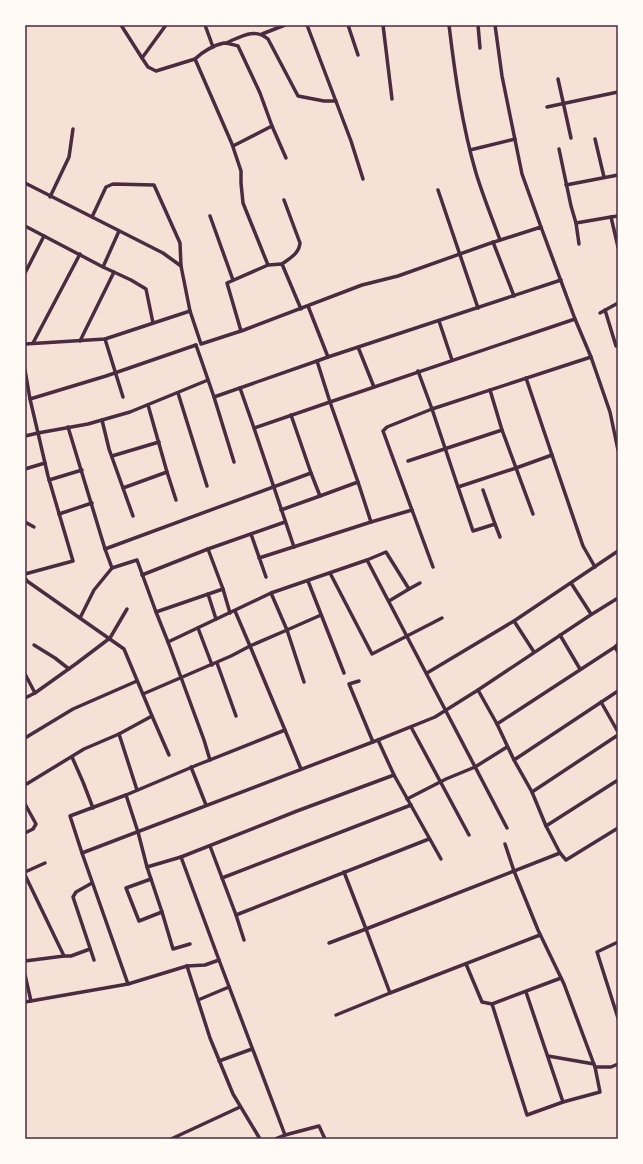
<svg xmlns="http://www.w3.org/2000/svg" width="643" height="1164" font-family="Lato,sans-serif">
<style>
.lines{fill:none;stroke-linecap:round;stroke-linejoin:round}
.minor{stroke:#4a2c40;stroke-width:3.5}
.neatline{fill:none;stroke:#4a2c40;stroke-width:1.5}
</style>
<rect width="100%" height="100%" fill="#f7e1d7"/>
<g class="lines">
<g class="minor">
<path d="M121 25 142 58 166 25"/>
<path d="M205 25 213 47"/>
<path d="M307 25 351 141 363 179"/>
<path d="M348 25 358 55"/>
<path d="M383 25 392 99"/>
<path d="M449 25C455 75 462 125 476 173 483 196 492 218 500 240"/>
<path d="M478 25 480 48"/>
<path d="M495 25 502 76 522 174 541 227"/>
<path d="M262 34 285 25"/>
<path d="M226 43C240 37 255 27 268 39L298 96 324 101H336"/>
<path d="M142 58 148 67 156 71 195 59"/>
<path d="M558 79 571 138"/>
<path d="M547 107 618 92"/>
<path d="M272 126 286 158"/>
<path d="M595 139 604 177"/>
<path d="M233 146 272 126 260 93 238 46C234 45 228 43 224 43 214 45 202 52 195 59L232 144 241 171V183L243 203 268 265 282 264 301 309"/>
<path d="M559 149 571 206 576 223"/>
<path d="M470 150 515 139"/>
<path d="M25 183 163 253 181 266 190 311"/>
<path d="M566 185 618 175"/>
<path d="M438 190 478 308"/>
<path d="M50 197 69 157 73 129"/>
<path d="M210 216 233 280"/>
<path d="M618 216 611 217 618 247"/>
<path d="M92 217 106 187 113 184 154 185 180 243 181 266"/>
<path d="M25 226 44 236 25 273"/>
<path d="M44 236 103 267 119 231"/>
<path d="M493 242 514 296"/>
<path d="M579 244 576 223 611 217"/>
<path d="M282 264C290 258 299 254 300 243L284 200"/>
<path d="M103 267 131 280 146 289 153 323"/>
<path d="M605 310 616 346"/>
<path d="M600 313 618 303"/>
<path d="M575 319 591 357 610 412 618 450"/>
<path d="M439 321 452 360"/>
<path d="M241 331 227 283 268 265"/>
<path d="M105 339 123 397"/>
<path d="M80 341 114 272"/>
<path d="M33 343 80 254"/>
<path d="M25 344 105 339 190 311 201 344 244 330 362 285 398 276 488 244 541 227 575 319 330 402 317 361 328 357 308 306"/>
<path d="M196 345 214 397 317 361"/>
<path d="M358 347 374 387"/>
<path d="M328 357 561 280"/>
<path d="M591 357 432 409 458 487 516 468 552 455 583 546 595 567"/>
<path d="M25 370 30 399 106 376 196 345"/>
<path d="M526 378 552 455"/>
<path d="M240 388 254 428"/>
<path d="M178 393 207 486"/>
<path d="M214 397 234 462"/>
<path d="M30 399 38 433 88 424 130 412 208 380"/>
<path d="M148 405 167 472"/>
<path d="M102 420 109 449 133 516"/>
<path d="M68 427 105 549"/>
<path d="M502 430 533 514"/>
<path d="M25 436 38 433 48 476 73 561 25 574"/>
<path d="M112 456 159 442"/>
<path d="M408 461 502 430 490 390"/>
<path d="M25 469 45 463"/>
<path d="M49 480 82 470"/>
<path d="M358 482 371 522 412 510 383 431 387 427 432 409 418 371"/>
<path d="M458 487 473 531 495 524 483 490"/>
<path d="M123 488 167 472 176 500"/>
<path d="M281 510 320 496"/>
<path d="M412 510 433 567"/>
<path d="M59 514 92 503"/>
<path d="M25 522 34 527"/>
<path d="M495 524 500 537"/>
<path d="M251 534 266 577"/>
<path d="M294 547 254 428 330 402 358 482 320 496 311 473"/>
<path d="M259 558 371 522"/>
<path d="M367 560 386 552 409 589 389 601"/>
<path d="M112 568 105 549 311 473 291 415"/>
<path d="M330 573 372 654 442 618"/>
<path d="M142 575 208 549"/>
<path d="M25 578 27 581 124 649 152 716 119 734 137 790"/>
<path d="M308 581 344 673"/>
<path d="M571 583 591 614"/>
<path d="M223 589 208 549 285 522"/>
<path d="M409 589 420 583"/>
<path d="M208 594 216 619"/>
<path d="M80 618 94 590 112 568 137 560 156 612"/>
<path d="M198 628 212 665"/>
<path d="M560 635 580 669"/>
<path d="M168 642 156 612 223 589 230 613"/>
<path d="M618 644 615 647 618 652"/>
<path d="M34 645 55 658 69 669"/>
<path d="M534 652 514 621 618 551"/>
<path d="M217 663 236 716"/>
<path d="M427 673 514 621"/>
<path d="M25 674 35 693 77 663 110 638 127 609"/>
<path d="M359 681 349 684 373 742"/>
<path d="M304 682 287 630 321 615"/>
<path d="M478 690 589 616 618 598"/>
<path d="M143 694 231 656 250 646 235 611"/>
<path d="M25 698 35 693"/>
<path d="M601 702 618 732"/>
<path d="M152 716 169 755"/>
<path d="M497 724 615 647"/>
<path d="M411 727 469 835"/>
<path d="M285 730 301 769"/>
<path d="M25 738 73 709 137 681"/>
<path d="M72 757 83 782 93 808"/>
<path d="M210 760 204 740 168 642 271 593"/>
<path d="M514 760 532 792 546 826 618 780"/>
<path d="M191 767 206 805"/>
<path d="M394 775 441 859"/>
<path d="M25 785 84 749 119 734"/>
<path d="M532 792 618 735"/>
<path d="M407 799 446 779 475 767 507 747"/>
<path d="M25 804 36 824 33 829 25 833"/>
<path d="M546 826 560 853 566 860 618 828"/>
<path d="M505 844 514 871 538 930 564 984 595 1067H611L618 1064"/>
<path d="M210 846 236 915 429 839"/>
<path d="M82 853 70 816 126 795"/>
<path d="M181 857 297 811 394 775 378 740"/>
<path d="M147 867 162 912 173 949 190 944"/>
<path d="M25 872 45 863"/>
<path d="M344 872 366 929 560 853"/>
<path d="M25 875 64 956 25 961"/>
<path d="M222 878 411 805"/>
<path d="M151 879 126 888 139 921 162 912"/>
<path d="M92 883 76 892 73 897 94 960"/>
<path d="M236 915 244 940"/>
<path d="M618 942 597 952 618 1018"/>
<path d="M329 943 366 929 390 993 336 1015"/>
<path d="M64 956H71L90 949"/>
<path d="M219 960 285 1135 319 1126 325 1139"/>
<path d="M466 964 482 1002 492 1004 561 978"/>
<path d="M187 966 210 1038 233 1094 260 1139"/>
<path d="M25 975 31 1001"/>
<path d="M128 984 187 966 205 965 219 960 181 857 147 867 138 832 126 795 197 765 285 730 250 646 287 630 271 593 367 560 507 828"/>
<path d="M390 993 540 935"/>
<path d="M198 1000 229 987"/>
<path d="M25 1002 128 984 82 853 378 740 435 717 478 690 497 724 514 760 618 691"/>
<path d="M492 1004 527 1115 563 1102 526 992"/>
<path d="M548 1056 594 1064"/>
<path d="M219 1061 252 1049"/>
<path d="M563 1102 600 1092 595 1067"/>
<path d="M171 1139 240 1107"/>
<path d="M275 1139 285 1135"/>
</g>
</g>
<rect width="643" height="1164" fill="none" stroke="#fffaf5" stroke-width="52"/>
<rect x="26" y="26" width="591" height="1112" class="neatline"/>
</svg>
